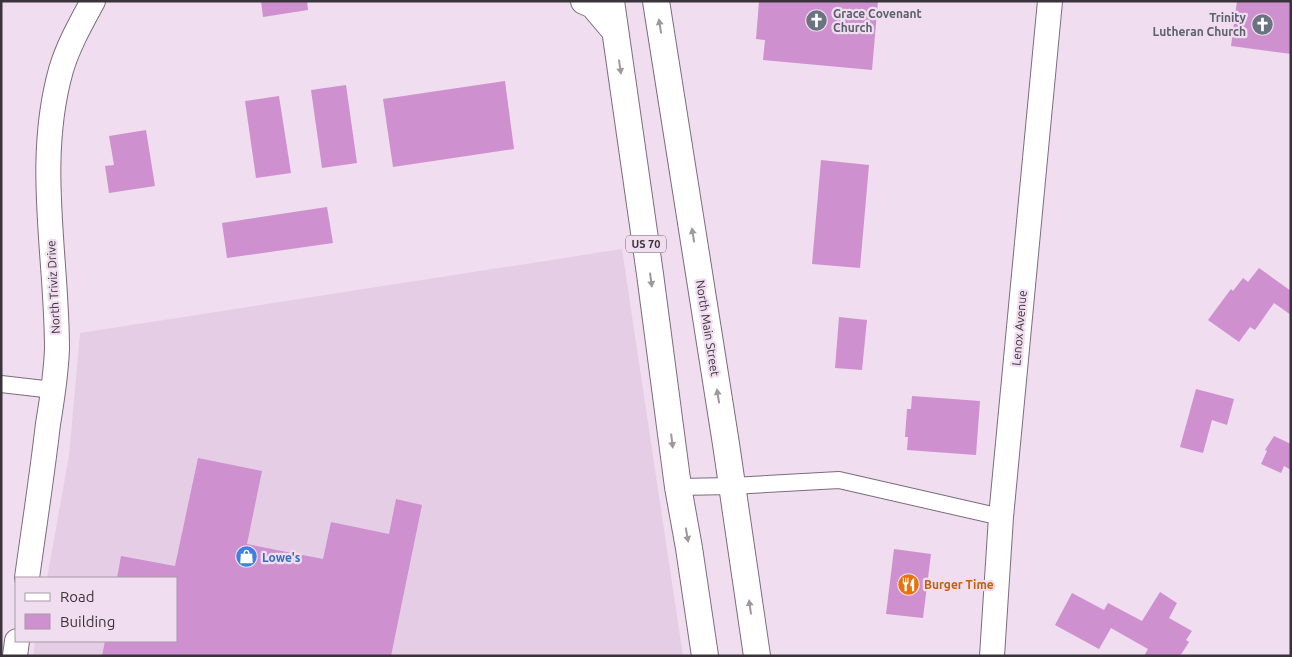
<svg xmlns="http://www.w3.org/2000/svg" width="1292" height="657" font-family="Ubuntu,sans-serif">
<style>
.built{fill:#e5cee5}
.building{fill:#cf90cf}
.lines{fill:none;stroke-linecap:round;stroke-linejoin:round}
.street-casing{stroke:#7d6c7d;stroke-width:18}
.secondary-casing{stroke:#7d6c7d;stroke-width:26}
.primary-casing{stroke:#7d6c7d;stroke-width:28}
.street{stroke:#fff;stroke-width:16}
.secondary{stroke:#fff;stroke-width:24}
.primary{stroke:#fff;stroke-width:26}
.oneway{fill:#9d999d}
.labels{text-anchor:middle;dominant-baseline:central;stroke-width:4.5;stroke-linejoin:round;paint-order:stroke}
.shield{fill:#f0ddef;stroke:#716671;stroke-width:1}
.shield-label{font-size:11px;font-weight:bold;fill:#3b333b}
.worship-label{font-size:12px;font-weight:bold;fill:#5b616d;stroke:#f0ddef;text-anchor:start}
.street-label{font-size:12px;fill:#3b333b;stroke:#f0ddef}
.shop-label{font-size:12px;font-weight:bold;fill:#366cbe;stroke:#f0ddef;text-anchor:start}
.food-label{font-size:12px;font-weight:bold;fill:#c56008;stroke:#f0ddef;text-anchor:start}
</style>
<rect width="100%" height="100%" fill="#f0ddef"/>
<path class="built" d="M622 249 683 656H33L35 641H176V578H47L69 456 80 333Z"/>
<g class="building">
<path d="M261 1H307L308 10 263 17Z"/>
<path d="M759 1H878L872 70 763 60 765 40 756 39Z"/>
<path d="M1237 1H1291V54L1231 46Z"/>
<path d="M505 81 514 149 393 167 383 99Z"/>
<path d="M346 85 357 163 322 168 311 90Z"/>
<path d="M279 96 291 173 256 178 245 101Z"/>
<path d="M146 130 155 186 109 193 105 166 114 165 109 136Z"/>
<path d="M821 160 869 165 860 268 812 264Z"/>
<path d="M327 207 333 243 227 258 222 223Z"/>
<path d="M1259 268 1291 291V315L1274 303 1255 330 1250 327 1239 342 1208 320 1231 289 1233 291 1243 278 1248 282Z"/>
<path d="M839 317 867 320 862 370 835 368Z"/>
<path d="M1196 389 1234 399 1227 425 1212 420 1203 453 1180 447Z"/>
<path d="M912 396 980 401 976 455 907 450 908 437H905L907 409H911Z"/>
<path d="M1274 436 1291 444V470L1284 466 1281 473 1261 464 1267 451 1265 450Z"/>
<path d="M198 458 262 471 247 544 323 559 331 522 389 534 396 499 422 505 391 656H102L105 641H176V578H117L121 556 175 566Z"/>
<path d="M894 549 931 554 923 618 886 614Z"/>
<path d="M1160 592 1177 603 1169 618 1192 631 1186 640 1189 642 1180 656H1144L1148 649 1111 628 1099 649 1055 625 1072 593 1104 610 1108 603 1142 621Z"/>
</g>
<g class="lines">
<defs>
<g id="street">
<path d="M1 384 53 390"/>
<path d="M678 487 732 486 839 480 1001 517"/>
</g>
<g id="secondary">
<path d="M27 578C34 527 42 476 48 424 52 400 56 374 57 349 57 256 35 162 61 70 68 46 81 23 93 1"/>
<path d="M15 656 17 641"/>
<path d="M992 656 1001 517 1050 1"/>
</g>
<g id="primary">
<path d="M584 1 593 5 615 31"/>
<path d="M611 1 650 274 678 487 689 548 705 656"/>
<path d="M656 1 726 444 757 656"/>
</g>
</defs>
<use href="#street" class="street-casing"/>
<use href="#secondary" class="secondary-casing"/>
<use href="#primary" class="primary-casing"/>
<use href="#street" class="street"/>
<use href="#secondary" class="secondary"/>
<use href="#primary" class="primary"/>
</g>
<defs><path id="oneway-solid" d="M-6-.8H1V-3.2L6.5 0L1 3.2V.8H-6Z" transform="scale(1.25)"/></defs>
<g class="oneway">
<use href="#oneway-solid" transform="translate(660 26) rotate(-99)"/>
<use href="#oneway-solid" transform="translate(620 67) rotate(82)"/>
<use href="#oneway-solid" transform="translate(693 235) rotate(-99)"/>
<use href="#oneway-solid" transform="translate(651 280) rotate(82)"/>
<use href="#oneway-solid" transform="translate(718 396) rotate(-99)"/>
<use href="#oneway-solid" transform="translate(672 441) rotate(83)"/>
<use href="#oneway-solid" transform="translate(687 535) rotate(80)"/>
<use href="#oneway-solid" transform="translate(750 607) rotate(-98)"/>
</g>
<defs>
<symbol id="church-disc" viewBox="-11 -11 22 22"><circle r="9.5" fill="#6b7280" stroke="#f0ddef"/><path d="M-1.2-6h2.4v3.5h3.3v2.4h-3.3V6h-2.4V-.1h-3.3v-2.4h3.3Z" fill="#fff"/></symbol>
<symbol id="shop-disc" viewBox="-11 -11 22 22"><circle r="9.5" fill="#3f7fe0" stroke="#f0ddef"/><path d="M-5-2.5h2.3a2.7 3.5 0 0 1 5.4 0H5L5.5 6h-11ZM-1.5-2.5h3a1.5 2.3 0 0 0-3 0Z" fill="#fff"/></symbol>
<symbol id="restaurant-disc" viewBox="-11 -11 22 22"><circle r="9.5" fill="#e8710a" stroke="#f0ddef"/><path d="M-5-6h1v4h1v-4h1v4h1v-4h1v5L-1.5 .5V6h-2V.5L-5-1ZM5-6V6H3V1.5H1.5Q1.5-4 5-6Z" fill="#fff"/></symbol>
</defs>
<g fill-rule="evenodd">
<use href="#church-disc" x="804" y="8" width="25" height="25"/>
<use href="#church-disc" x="1250" y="12" width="25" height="25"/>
<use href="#shop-disc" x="234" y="544" width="25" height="25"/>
<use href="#restaurant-disc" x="896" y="572" width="25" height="25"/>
</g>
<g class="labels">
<rect class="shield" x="626" y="235.5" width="40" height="17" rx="4"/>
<g class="shield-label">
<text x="646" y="244">US 70</text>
</g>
<g class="worship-label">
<text x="833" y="13">Grace Covenant<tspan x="833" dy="14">Church</tspan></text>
<text x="1246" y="17" text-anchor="end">Trinity<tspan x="1246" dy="14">Lutheran Church</tspan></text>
</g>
<g class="street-label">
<text transform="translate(53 287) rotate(-93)">North Triviz Drive</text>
<text transform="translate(708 328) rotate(81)">North Main Street</text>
<text transform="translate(1019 328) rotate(-85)">Lenox Avenue</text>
</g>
<g class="shop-label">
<text x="262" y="557">Lowe's</text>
</g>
<g class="food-label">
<text x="924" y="584">Burger Time</text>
</g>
</g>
<rect width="1292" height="657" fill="none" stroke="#3b333b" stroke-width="5"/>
<rect x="15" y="577" width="162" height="65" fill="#f0ddef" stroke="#a899a7"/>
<rect x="25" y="593" width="25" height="8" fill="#ffffff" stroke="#a899a7"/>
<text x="60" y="602" font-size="15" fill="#3b333b">Road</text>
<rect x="25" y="614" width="25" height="15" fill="#cf90cf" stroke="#a899a7"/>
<text x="60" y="627" font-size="15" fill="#3b333b">Building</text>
</svg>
